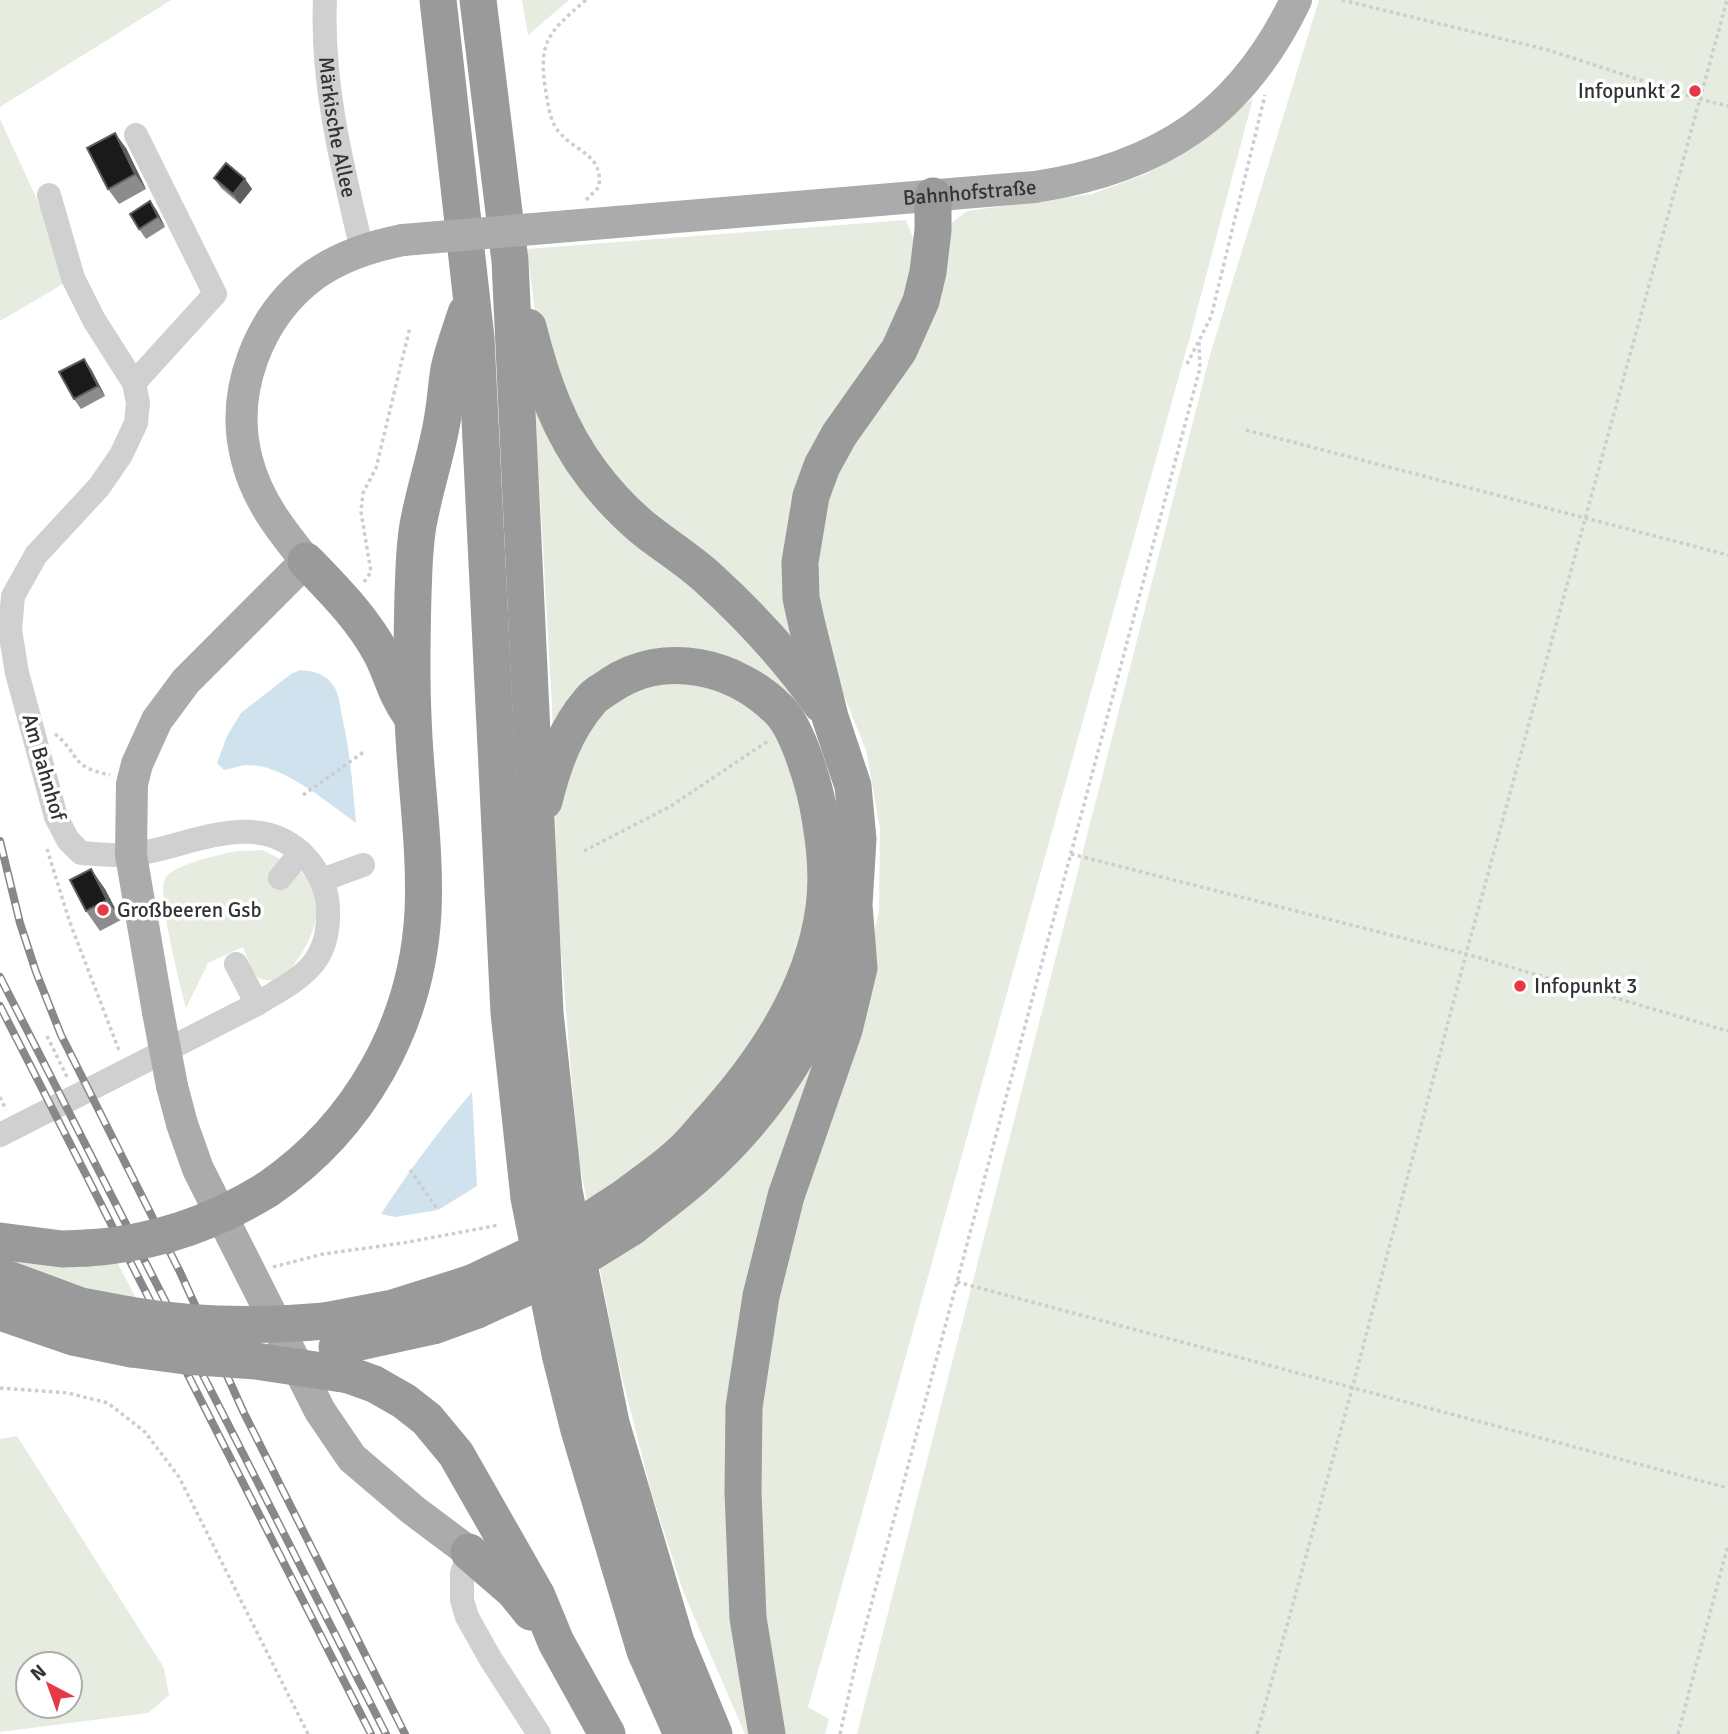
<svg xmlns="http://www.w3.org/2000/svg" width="1728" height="1734" font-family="Signika,sans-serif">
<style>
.green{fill:#e6ecdf;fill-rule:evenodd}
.water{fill:#cfe2ee}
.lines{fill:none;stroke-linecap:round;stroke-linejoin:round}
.path{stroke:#cdcdcd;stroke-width:3.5;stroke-dasharray:3.5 3.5;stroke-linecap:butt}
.minor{stroke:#d0d0d0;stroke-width:24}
.major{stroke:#ababab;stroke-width:32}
.highway{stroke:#9a9a9a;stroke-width:37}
.rail-casing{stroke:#888;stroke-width:8}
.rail{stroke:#fff;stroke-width:5;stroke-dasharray:16;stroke-linecap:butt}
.major-bridge{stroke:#ababab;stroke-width:32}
.highway-bridge{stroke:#9a9a9a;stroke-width:37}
.wall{fill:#8c8c8c}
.shaded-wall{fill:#5f5f5f}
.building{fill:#1a1a1a;stroke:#5f5f5f;stroke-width:2}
.poi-dot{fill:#e63946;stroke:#fff;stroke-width:2.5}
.labels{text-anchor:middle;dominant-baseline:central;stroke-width:7;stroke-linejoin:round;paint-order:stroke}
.poi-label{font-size:21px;fill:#333;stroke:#fff;text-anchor:start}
.street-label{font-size:21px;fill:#333;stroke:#fff}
</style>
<rect width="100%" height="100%" fill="#fff"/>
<g class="green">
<path d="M0 0H171L0 107Z"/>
<path d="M522 0H569L528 35Z"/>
<path d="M1319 0H1728V1734H857L1210 355Z"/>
<path d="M1253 98 1191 333 808 1707 829 1719 825 1734H779L760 1639 762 1357 793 1213 857 1004 879 911 880 828 866 750 836 676 812 601 833 475 949 225 967 211 1092 194 1146 174 1207 136Z"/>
<path d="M0 119 73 278 0 321Z"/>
<path d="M906 220 918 251 908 306 837 419 805 666 803 713 815 850 804 939 767 1032 817 1066 743 1351 759 1734H745L683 1591 651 1491 616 1353 578 1155 558 913 552 706 535 406 537 327 527 249Z"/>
<path d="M263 850C275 857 291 863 301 872 336 905 306 952 282 980 249 983 254 973 243 947L208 963 186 1008C181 987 155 891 166 877 173 866 217 855 231 852 241 850 253 851 263 850Z"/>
<path d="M0 1253 117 1262 138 1302 24 1276Z"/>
<path d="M17 1436 164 1668 169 1695 148 1713 0 1732V1439ZM28 1664H70V1706H28Z"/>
</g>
<g class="water">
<path d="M300 670C312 671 325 673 333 685 339 693 340 706 342 716 350 752 353 787 356 823 328 803 282 763 245 765 238 766 231 769 224 770L217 763 227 736 241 713 291 674Z"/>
<path d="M472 1092 477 1186 438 1210 395 1217 381 1214C409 1171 439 1130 472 1092Z"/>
</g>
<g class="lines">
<g class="path">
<path d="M1342 0 1548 50 1699 99 1728 106"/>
<path d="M586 200 599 187C603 154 577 153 560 133 551 124 549 110 547 98 537 43 546 34 586 0"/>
<path d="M1187 364 1211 317 1265 95"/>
<path d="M1246 430 1728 555"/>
<path d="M364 582 371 572 361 512 363 493 376 468 410 327"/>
<path d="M55 734C82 756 68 766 110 775"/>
<path d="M303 795 365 751"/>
<path d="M47 849 69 920 120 1053"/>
<path d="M584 851 671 806 768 741"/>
<path d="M1071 854 1466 954 1728 1031"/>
<path d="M47 1036 68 1079"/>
<path d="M0 1097 6 1110"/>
<path d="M410 1170 438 1210"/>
<path d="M273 1267 323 1254 403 1243 499 1225"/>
<path d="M957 1282 1728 1488"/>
<path d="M0 1388 68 1393 108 1403 145 1432 179 1477 308 1734"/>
<path d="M840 1734 857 1658 1200 368 1199 342"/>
<path d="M1257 1734 1352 1389 1466 954 1727 0"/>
<path d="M1678 1734 1728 1545"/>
</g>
<g class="minor">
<path id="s1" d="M325 0C321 84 343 169 362 250"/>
<path d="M134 383 215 294 136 135"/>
<path d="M280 878 301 852"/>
<path d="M322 880 363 865"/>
<path d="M236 964 257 1004"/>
<path d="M0 1135 257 1004C299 978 330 966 328 910 328 891 321 876 309 861 260 803 189 848 129 855 113 856 97 854 81 853L68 840 56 817 17 673 10 630 13 596 36 555 99 487 121 455 136 423 138 403 134 383 94 320 73 278 49 195"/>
<path d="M469 1552 462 1573V1600L467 1617 490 1658 539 1734"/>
</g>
<g class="major">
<path id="s2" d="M569 226 1035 187C1159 168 1241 115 1296 0"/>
<path d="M158 1012 131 855 132 784 137 764 157 720 186 681 306 561C281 530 257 500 247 460 229 393 258 316 314 275 341 256 372 246 403 240"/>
<path d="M172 1086 182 1124 198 1169 320 1411 352 1458 413 1510 469 1552"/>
</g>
<g class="highway">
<path d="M438 0 476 338 509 1013 529 1198 560 1354 579 1430 645 1651 682 1734"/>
<path d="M478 0 510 261 545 1013 564 1191 611 1423 676 1642 714 1734"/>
<path d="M528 327C541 379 559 431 592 474 607 494 624 512 643 528 664 545 687 559 707 577 750 616 788 657 821 704"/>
<path d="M306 561C334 590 363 619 382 655 392 675 396 695 410 714"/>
<path d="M544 801C553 765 565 730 590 701 595 694 604 690 611 685 665 649 735 666 779 710 799 730 816 790 820 818 825 846 828 879 824 908 813 990 763 1064 708 1124 699 1134 690 1146 679 1155 663 1170 643 1183 625 1197"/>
<path d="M268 1189C360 1126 417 1024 423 912 426 846 415 782 413 716 411 676 412 634 413 594 414 570 414 543 419 520 425 489 435 458 441 427 445 408 446 388 449 369 453 350 460 332 466 313"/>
<path d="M632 1227C654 1209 677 1193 698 1174 767 1113 819 1034 843 946"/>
<path d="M0 1241 62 1249 87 1248"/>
<path d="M0 1276 81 1306 129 1315"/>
<path d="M0 1312 73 1337 132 1349"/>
<path d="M325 1321 393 1308 472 1283"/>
<path d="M337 1347 433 1326 477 1310"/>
<path d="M349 1375 374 1384 404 1401 427 1419 456 1454 537 1596 556 1642 607 1734"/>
<path d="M469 1552 514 1591 531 1612"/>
<path d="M767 1734 748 1618 743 1492 744 1407 761 1296 786 1196 844 1030 859 968 854 905 858 839 853 786 830 717 807 625 801 598 800 562 811 496 822 466 839 435 899 350 921 301 928 272 933 230V196"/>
</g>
<defs>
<g id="rail">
<path d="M0 841 20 923 36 972 61 1035 180 1272 244 1413 405 1734"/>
<path d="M0 977 386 1734"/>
<path d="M0 1006 371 1734"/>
</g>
</defs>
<use href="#rail" class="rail-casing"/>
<use href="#rail" class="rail"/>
<g class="major-bridge">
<path d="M403 240 569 226"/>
<path d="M158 1012 172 1086"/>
</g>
<g class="highway-bridge">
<path d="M87 1248C153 1244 212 1224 268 1189"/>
<path d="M472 1283 550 1246 625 1197"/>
<path d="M477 1310 556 1274 632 1227"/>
<path d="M129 1315C194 1326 259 1327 325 1321"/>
<path d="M132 1349 185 1356 256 1361 349 1375"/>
</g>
</g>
<g class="wall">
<path d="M126 148 146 189 119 204 108 189Z"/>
<path d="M214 178 245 179 252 189 240 204 221 188Z"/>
<path d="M150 201 157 211 165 227 146 239 139 229Z"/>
<path d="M91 369 105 396 81 409 74 399Z"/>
<path d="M105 889 121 920 100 931 86 911Z"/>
</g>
<g class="shaded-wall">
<path d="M115 133 126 148 146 189 135 174Z"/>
<path d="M245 179 252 189 240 204 233 194Z"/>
<path d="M150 201 157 211 165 227 158 217Z"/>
<path d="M84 359 91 369 105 396 98 386Z"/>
<path d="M91 869 105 889 121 920 107 900Z"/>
</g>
<g class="building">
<path d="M115 133 135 174 108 189 87 148Z"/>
<path d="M226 163 245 179 233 194 214 178Z"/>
<path d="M150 201 158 217 139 229 130 214Z"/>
<path d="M84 359 98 386 74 399 59 372Z"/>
<path d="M91 869 107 900 86 911 70 880Z"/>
</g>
<g class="poi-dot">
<circle cx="1695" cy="91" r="7"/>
<circle cx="103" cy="910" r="7"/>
<circle cx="1520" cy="986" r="7"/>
</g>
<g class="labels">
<g class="poi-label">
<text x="1681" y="91" text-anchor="end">Infopunkt 2</text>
<text x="117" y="910">Großbeeren Gsb</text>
<text x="1534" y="986">Infopunkt 3</text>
</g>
<g class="street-label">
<text stroke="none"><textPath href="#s1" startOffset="128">Märkische Allee</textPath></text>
<text stroke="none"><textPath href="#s2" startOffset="402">Bahnhofstraße</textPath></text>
<text transform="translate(44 767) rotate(74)">Am Bahnhof</text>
</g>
</g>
<g transform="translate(49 1685) rotate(319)"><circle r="33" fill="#ffffff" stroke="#adadad" stroke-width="2"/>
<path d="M0-5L12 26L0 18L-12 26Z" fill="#e63946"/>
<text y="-10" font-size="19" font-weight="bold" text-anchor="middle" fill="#333333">N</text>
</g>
</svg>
